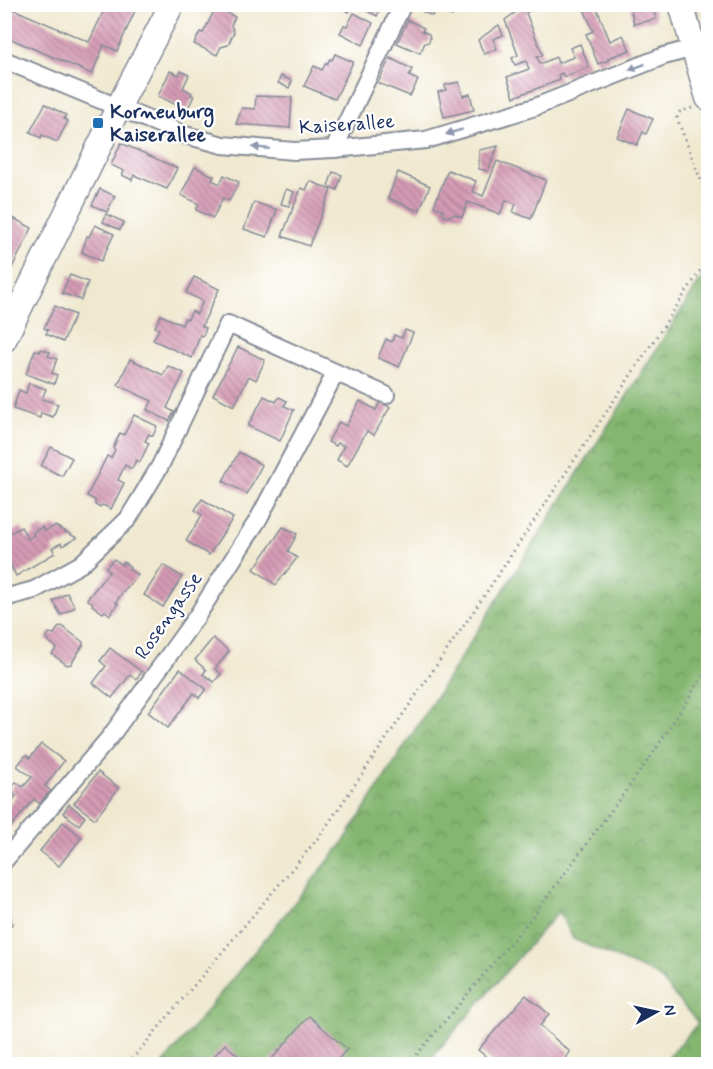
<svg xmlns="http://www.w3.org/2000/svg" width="713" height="1069" font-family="Mynerve,sans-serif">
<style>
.forest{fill:url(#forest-crowns);stroke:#507266;stroke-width:1.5}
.building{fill:url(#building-back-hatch)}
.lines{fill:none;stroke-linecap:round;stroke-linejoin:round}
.street-casing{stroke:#868c97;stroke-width:20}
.secondary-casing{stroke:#868c97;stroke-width:27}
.path{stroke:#868c97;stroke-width:3;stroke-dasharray:1.5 4.5;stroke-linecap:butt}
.street{stroke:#fff;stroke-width:16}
.secondary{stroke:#fff;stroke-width:24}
.oneway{fill:#8d97ae}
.poi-dot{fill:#1f6fb2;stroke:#fff;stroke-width:2}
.labels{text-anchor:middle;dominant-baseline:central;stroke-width:4.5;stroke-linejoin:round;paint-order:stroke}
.poi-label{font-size:20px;font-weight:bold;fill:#1b2f5e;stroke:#fff;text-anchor:start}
.street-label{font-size:20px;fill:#1b2f5e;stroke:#fff}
</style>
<defs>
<pattern id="forest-crowns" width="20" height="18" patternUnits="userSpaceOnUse" patternTransform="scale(1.5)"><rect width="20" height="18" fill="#84b66f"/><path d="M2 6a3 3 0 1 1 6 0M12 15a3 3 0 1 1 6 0" fill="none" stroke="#6b945e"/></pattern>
<pattern id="building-back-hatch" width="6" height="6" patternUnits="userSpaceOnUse" patternTransform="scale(1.5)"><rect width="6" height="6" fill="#d59bb4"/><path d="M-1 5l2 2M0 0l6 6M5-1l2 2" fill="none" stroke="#ac7f96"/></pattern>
</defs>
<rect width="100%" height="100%" fill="#fff"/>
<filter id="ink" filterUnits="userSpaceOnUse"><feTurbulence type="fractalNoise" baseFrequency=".0167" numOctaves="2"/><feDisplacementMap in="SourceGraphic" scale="12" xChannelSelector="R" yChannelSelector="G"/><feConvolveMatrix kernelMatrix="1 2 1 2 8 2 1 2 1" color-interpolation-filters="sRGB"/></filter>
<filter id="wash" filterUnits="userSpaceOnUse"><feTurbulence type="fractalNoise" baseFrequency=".008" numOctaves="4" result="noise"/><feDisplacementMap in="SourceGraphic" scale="24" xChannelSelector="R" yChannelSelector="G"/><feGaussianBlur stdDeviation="1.35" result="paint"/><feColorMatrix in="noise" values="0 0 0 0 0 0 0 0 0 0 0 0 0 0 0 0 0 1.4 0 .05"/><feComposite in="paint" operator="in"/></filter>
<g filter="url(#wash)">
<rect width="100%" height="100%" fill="#f0e9d0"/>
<path class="forest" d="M708 268V1064H663L698 1023 658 976 573 939 559 911 426 1064H163L343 843Z"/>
<g id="blocks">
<g class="building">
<path d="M107 4H138L117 51 104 45 92 74 4 36V29L13 9 89 42Z"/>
<path d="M338 4H353L349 12 338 6Z"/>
<path d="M354 4H382L377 16Z"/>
<path d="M417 4H458L452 16 436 8 432 16 415 8Z"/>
<path d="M527 4H538L526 13 543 55 537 57 540 64 556 57 558 63 574 57 570 48 580 44 589 67 564 77 562 73 558 75 560 80 514 97 507 77 529 69 526 61 515 65 512 58 518 55 505 20Z"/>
<path d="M582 4H595L610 41 623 35 630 50 608 58 609 60 598 64 586 34 593 31Z"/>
<path d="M625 4H653L656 19 634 24 630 7H626Z"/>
<path d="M216 7 235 17 231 25 234 32 228 45 221 47 217 55 194 44 200 32 203 33Z"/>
<path d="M354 13 373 23 363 45 340 33 344 25 347 26Z"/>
<path d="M408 20 424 28 422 31 429 34 430 38 429 42 425 43 420 53 397 43Z"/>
<path d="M499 25 503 35 493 39 497 49 484 54 478 40Z"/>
<path d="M335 54 353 62 335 99 304 86 314 66 322 70 326 63 327 64 330 59 332 60Z"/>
<path d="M390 58 412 69 409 76 418 80 410 96 378 83Z"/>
<path d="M170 71 179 75 181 71 189 75 183 88 192 93 191 95 194 96 187 110 158 96Z"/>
<path d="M281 76 292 81 289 88 278 83Z"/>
<path d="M459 82 463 96 470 94 474 110 444 117 438 92 446 90 445 85Z"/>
<path d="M256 96 292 97 290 128 236 124 242 108 255 109Z"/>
<path d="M45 104 66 115 64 119 68 121 57 142 42 135 41 138 30 132Z"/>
<path d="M629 109 653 119 646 134 643 132 637 145 617 137Z"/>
<path d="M121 143 177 168 167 189 134 175 132 180 122 175 124 171 111 165Z"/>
<path d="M498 146 488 171 479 169V150Z"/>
<path d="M497 161 546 180 531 219 513 212 516 204 506 200 500 214 468 202 462 217 454 214 448 217 444 216 442 209 434 206 448 170 476 181 472 191 483 196Z"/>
<path d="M195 167 214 176 212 180 220 184 224 175 239 182 229 201 223 198 213 218 196 210 199 204 181 195Z"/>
<path d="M333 172 342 175 337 190 328 186Z"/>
<path d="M398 172 430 186 419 211 388 198Z"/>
<path d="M310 181 331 190 309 246 282 236 301 188 306 190Z"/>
<path d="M100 189 115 196 107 212 92 205Z"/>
<path d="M286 189 294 192 289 206 281 204Z"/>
<path d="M254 202 277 210 267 237 244 229Z"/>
<path d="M106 214 124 222 120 230 103 222Z"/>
<path d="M11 217 32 228 8 276 4 274V229Z"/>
<path d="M95 225 114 234 101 261 82 252 87 236 89 237Z"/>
<path d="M70 275 88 282 81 300 62 293Z"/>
<path d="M194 277 219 289 202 326 206 328 203 336 200 335 192 358 153 340 159 329 155 327 161 315 182 325 185 318 188 319 192 311 197 314 203 301 186 293Z"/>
<path d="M55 306 75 315 63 342 46 334 48 330 44 328Z"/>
<path d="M405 330 413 333 399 367 378 358 386 339 392 342 394 335 402 338Z"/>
<path d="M238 347 265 360 256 380 249 376 234 406 213 395Z"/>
<path d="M41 349 50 352 48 356 57 359 52 373 57 375 54 384 26 374 35 350 40 352Z"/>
<path d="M130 359 163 375 168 366 184 373 167 408 174 412 169 421 147 410 152 401 118 385Z"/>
<path d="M29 383 46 389 42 399 58 404 53 417 41 413 40 418 13 409 19 390 26 393Z"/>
<path d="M264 396 276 402 279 397 287 401 284 406 294 410 280 441 248 426Z"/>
<path d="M360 401 376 410 380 402 390 407 374 435 367 431 347 466 337 460 344 446 338 443 336 446 328 442 339 422 346 426Z"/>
<path d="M134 415 157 426 153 436 149 434 145 441 149 443 140 462 136 460 132 469 125 465 118 480 124 483 111 509 103 505 99 507 95 505V500L87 496 107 456 111 458 115 450 113 448 120 433 124 435Z"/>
<path d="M51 447 72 458 62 476 41 466Z"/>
<path d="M239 452 262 465 247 494 223 481Z"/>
<path d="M202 499 233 518 209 555 186 541 202 515 195 510Z"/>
<path d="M55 526 77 538 62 546 61 543 52 548 55 553 16 576 4 552V536L21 527 28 539 34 535 33 532 42 527 44 531Z"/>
<path d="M283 527 297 534 288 551 297 558 276 585 254 569Z"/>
<path d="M114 559 122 565 124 562 130 567 129 569 138 575 122 593 116 602 118 603 110 615 105 611 103 613 92 605 93 603 87 599 109 572 106 567Z"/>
<path d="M163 565 182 577 163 607 144 595Z"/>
<path d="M67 593 75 607 61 615 53 601Z"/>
<path d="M62 626 83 642V645L71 664 67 665 52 654 57 648 46 639 49 633 54 634 59 627Z"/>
<path d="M213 638 229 651 215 669 221 674 214 682 203 674 206 670 195 660Z"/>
<path d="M110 648 142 672 136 679 130 675 112 698 93 683 106 666 100 661Z"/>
<path d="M180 669 206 689 199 698 194 693 168 728 148 712Z"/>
<path d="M41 744 64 761 45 786 51 791 45 797 40 804 34 799 10 828 4 823V814L7 811 5 810 16 796 10 790 16 782 23 787 32 777 17 766 26 755 30 758Z"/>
<path d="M98 772 119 788 95 819 74 803Z"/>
<path d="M69 804 85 817 79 825 63 813Z"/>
<path d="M63 822 82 837 59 866 40 851Z"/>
<path d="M4 915 13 923 4 933Z"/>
<path d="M526 995 549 1014 540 1026 570 1052 566 1058 574 1064H495L478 1050Z"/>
<path d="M309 1016 347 1049 334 1064H276L271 1060Z"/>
<path d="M225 1044 247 1064H207Z"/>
</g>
</g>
</g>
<g filter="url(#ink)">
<use href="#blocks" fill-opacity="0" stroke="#868c97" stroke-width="1.5"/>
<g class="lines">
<defs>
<g id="street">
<path d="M4 60 185 135 223 145 294 151 334 149 426 140 535 107 664 56 708 44"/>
<path d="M334 149 403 4"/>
<path d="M4 598 34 590 81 564 128 519 160 466 228 324 386 395"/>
<path d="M4 861 110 737 197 616 259 518 335 374"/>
</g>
<g id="secondary">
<path d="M681 4 708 98"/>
<path d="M4 340 119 106 172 4"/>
</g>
</defs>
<use href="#street" class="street-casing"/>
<use href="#secondary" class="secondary-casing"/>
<g class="path">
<path d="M692 108 680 112 677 118 708 199"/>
<path d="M128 1064 319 837 482 599 708 259"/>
<path d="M409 1064 533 916 650 758 708 668"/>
</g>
<use href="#street" class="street"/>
<use href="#secondary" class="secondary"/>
</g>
<defs><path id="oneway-solid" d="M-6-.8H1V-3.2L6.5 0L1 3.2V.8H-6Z" transform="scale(1.5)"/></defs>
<g class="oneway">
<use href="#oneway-solid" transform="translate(637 67) rotate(159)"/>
<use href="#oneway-solid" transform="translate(454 132) rotate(163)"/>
<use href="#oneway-solid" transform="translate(261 148) rotate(-175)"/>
</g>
</g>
<rect class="poi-dot" x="92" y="117" width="12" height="12" rx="3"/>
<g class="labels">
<g class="poi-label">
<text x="110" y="112">Korneuburg<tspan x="110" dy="23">Kaiserallee</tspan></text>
</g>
<g class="street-label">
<text transform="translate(347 125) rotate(-4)">Kaiserallee</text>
<text transform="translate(169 616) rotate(-55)">Rosengasse</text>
</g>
</g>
<rect width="713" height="1069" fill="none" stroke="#fff" stroke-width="24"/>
<g transform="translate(656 1012) rotate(82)" stroke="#ffffff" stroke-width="4.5" paint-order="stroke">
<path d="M0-4.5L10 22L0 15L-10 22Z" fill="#1b2f5e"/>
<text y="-9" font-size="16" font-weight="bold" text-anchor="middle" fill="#1b2f5e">N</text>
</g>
</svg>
